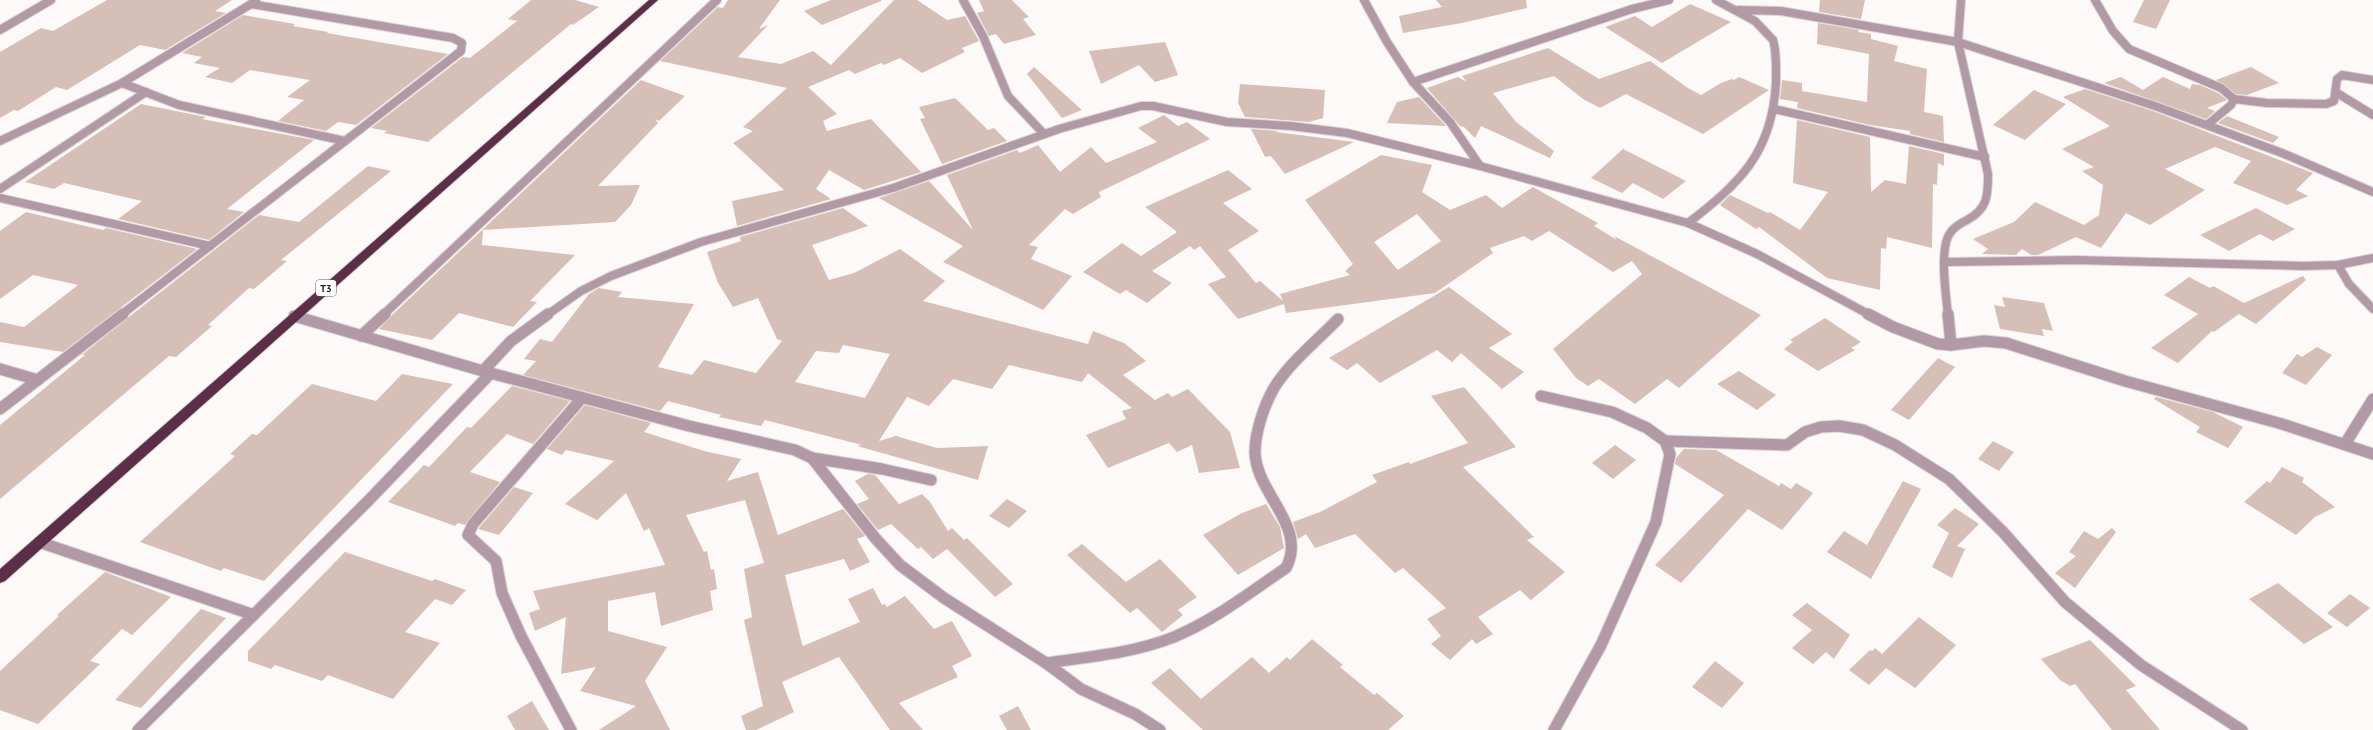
<svg xmlns="http://www.w3.org/2000/svg" width="2373" height="730" font-family="'PT Sans',sans-serif">
<style>
.building{fill:#d5bfb7;fill-rule:evenodd}
.lines{fill:none;stroke-linecap:round;stroke-linejoin:round}
.street-far1-casing{stroke:#dbd5d5;stroke-width:10}
.street-casing{stroke:#dbd5d5;stroke-width:13}
.highway-casing{stroke:#dbd5d5;stroke-width:2}
.street-far1{stroke:#b299a6;stroke-width:8}
.street{stroke:#b299a6;stroke-width:11}
.highway{fill:#5c2e48;fill-rule:evenodd}
.labels{text-anchor:middle;dominant-baseline:central;stroke-width:3;stroke-linejoin:round;paint-order:stroke}
.shield{fill:#fff;stroke:#645d5e;stroke-width:1}
.shield-label{font-size:10px;font-weight:bold;fill:#211819}
</style>
<rect width="100%" height="100%" fill="#fef9f9"/>
<g class="building">
<path d="M107 0H232L215 11 226 13 165 50 140 45 67 90 56 87 18 111 14 110 0 118V52L41 28 53 31Z"/>
<path d="M531 0H575L599 7 573 25 571 24 428 142 384 133 387 131 371 128 463 57 470 58 517 21 508 19Z"/>
<path d="M728 0H780L759 29 768 25 738 57 781 64 813 51 831 65 894 0H917L947 20 965 16 979 41 962 48 965 52 922 73 900 58 884 65 881 63 855 74 849 70 808 87 837 114 823 121 827 131 871 119 921 172 864 190 829 170 816 189 831 199 737 226 732 201 784 190 733 143 753 131 743 127 787 88 660 61 718 7 723 8Z"/>
<path d="M831 0H881V1L822 25 804 11Z"/>
<path d="M979 0H1012L1029 17 1023 19 1036 35 1004 44 996 34 989 36 977 13 984 11Z"/>
<path d="M1436 0H1526L1527 8 1462 23 1403 33 1399 16 1442 7Z"/>
<path d="M1820 0H1865L1861 19 1819 12Z"/>
<path d="M2144 0H2170L2156 29 2133 22Z"/>
<path d="M1690 4 1731 22 1662 63 1605 27 1635 16 1652 27Z"/>
<path d="M243 15 295 24 293 26 328 32 327 33 448 54 356 125 338 122 326 131 278 121 304 100 287 97 310 80 250 70 232 83 205 77 220 68 194 63 202 57 182 53Z"/>
<path d="M1818 23 1859 30 1858 32 1871 34V39L1898 46 1894 61 1927 69 1924 112 1943 116 1944 142 1910 134V131L1870 125 1797 108 1798 102 1780 99 1782 80 1802 83V91L1867 102 1869 54 1817 44Z"/>
<path d="M1165 42 1178 75 1155 82 1139 65 1101 84 1089 51Z"/>
<path d="M1548 48 1599 79 1650 61 1688 88 1701 95 1721 83 1732 79 1734 80 1739 77 1769 90 1703 134 1626 94 1600 108 1583 99 1554 76 1493 93 1516 122 1554 151 1550 158 1481 126 1475 138 1464 127 1460 126 1427 88 1458 77 1467 82 1462 76Z"/>
<path d="M1034 67 1082 110 1062 118 1027 74Z"/>
<path d="M2251 67 2279 83 2247 95 2236 94 2216 80Z"/>
<path d="M2121 77 2143 90 2163 77 2190 89 2192 84 2200 85 2218 93 2227 100 2207 108 2215 111 2206 119 2104 83Z"/>
<path d="M641 80 685 96 659 121 655 119 658 123 598 186 640 185 631 205 615 222 483 230 482 245 575 255 530 301 537 302 513 327 459 313 432 340 379 329 392 315Z"/>
<path d="M1240 84 1325 90 1323 118 1309 122 1245 117 1238 103Z"/>
<path d="M2085 89 2153 111 2313 173 2296 190 2308 196 2287 205 2233 183 2251 161 2215 147 2165 169 2205 190 2150 225 2126 213 2101 248 2076 237 2038 255H2031L2022 249 2016 255 1982 254 1988 249 1973 239 2014 222 2035 202 2084 225 2099 215 2103 185 2082 171 2094 167 2062 149 2110 126 2063 97Z"/>
<path d="M2034 90 2066 104 2025 140 1993 125Z"/>
<path d="M1419 97 1446 126 1387 123 1397 102Z"/>
<path d="M955 98 988 130 994 128 1007 141 942 164 920 119 925 118 919 107Z"/>
<path d="M141 104 206 117 202 119 314 140 227 209 244 212 209 240 118 219 142 201 64 183 54 189 25 182Z"/>
<path d="M1164 115 1178 126 1187 122 1210 139 1099 192 1101 197 1073 214 1065 209 1029 245 1038 247 1031 259 1072 276 1043 310 943 262 963 246 879 198 929 181 973 230 947 175 1017 150 1020 153 1038 145 1060 172 1091 147 1106 163 1157 142 1138 128Z"/>
<path d="M2227 116 2279 137 2273 143 2218 123Z"/>
<path d="M1797 120 1870 137 1871 192 1885 180 1906 184 1909 146 1944 154V166L1938 163 1937 185 1933 184 1932 248 1887 237 1886 249 1881 248 1880 290 1827 278 1759 227 1756 229 1720 205 1730 195 1768 213 1770 212 1800 230 1828 192 1793 183Z"/>
<path d="M1251 129 1278 131 1276 132 1354 142 1285 174 1271 156 1265 157Z"/>
<path d="M1623 149 1686 181 1663 199 1633 183 1622 193 1591 178Z"/>
<path d="M1381 155 1432 165 1422 192 1450 210 1486 195 1502 208 1533 187 1598 223 1594 226 1617 240 1614 236 1761 315 1679 388 1667 379 1635 404 1599 379 1588 386 1576 378 1553 349 1642 274 1632 261 1613 272 1549 231 1532 241 1524 236 1490 248 1493 253 1435 293 1286 313 1284 304 1238 319 1208 284 1226 277 1200 246 1194 250 1190 246 1152 271 1172 283 1147 303 1126 290 1120 294 1083 272 1122 243 1141 256 1177 232 1145 207 1228 170 1252 189 1223 203 1259 231 1228 250 1256 283 1260 281 1283 301 1280 294 1350 275 1345 271 1353 264 1305 200ZM1417 214 1441 241 1398 270 1374 242Z"/>
<path d="M368 166 391 171 281 260 287 261 254 289 249 288 208 325 212 326 176 357 169 356 0 499V425L85 355H82L130 316 259 215 299 222Z"/>
<path d="M843 208 868 226 812 245 829 280 854 273 900 249 945 281 923 301 1088 344 1093 331 1124 343 1146 361 1123 375 1155 400 1168 393 1172 397 1188 389 1230 432 1240 468 1199 473 1192 445 1177 452 1169 443 1108 468 1086 435 1126 419 1122 411 1132 408 1088 373 1082 382 1009 365 992 389 953 379 929 406 907 397 879 441 896 436 937 448 988 446 978 480 857 446 862 445 765 420 761 426 719 417 721 415 668 401 660 411 523 375 536 361 524 359 540 339 552 342 589 294 599 288 622 292 618 297 694 304 658 367 692 375 704 360 756 373 782 341 777 339 758 298 733 307 718 283 707 252 741 241 740 237ZM843 345 890 354 865 398 795 382 816 351 839 353Z"/>
<path d="M2256 208 2295 229 2273 241 2260 234 2229 251 2200 235Z"/>
<path d="M26 212 103 230 106 228 197 249 63 352 0 342V322L24 327 78 285 33 275 0 299V231Z"/>
<path d="M2303 276 2306 280 2256 324 2239 314 2214 332 2212 331 2178 363 2151 348 2198 314 2164 295 2189 277 2210 288 2213 286 2244 303Z"/>
<path d="M1449 287 1512 334 1489 348 1524 372 1502 389 1461 353 1452 362 1437 350 1380 383 1357 363 1347 370 1329 358Z"/>
<path d="M2002 297 2044 303 2053 331 2042 329 2044 336 2000 329 1994 305 2005 307Z"/>
<path d="M1825 318 1861 342 1851 348 1855 350 1818 371 1784 349 1793 342 1790 340Z"/>
<path d="M2317 347 2332 355 2306 385 2282 373 2297 354 2302 357Z"/>
<path d="M1938 358 1955 367 1909 420 1891 410Z"/>
<path d="M1739 371 1776 395 1757 410 1717 384Z"/>
<path d="M402 374 453 384 264 581 224 568 221 571 140 542 235 456 230 454 252 434 257 435 312 384 376 401Z"/>
<path d="M512 386 570 401 533 444 507 434 470 472 500 482 465 525 458 523 455 526 388 502 424 465 429 467 467 427 471 428Z"/>
<path d="M1464 387 1516 447 1463 467 1534 537 1527 540 1565 572 1531 600 1520 590 1478 617 1493 634 1476 644 1472 639 1450 660 1431 644 1441 636 1427 619 1446 608 1403 568 1395 573 1355 534 1315 548 1306 534 1298 539 1293 522 1320 512 1377 482 1372 475 1409 462 1410 464 1468 443 1431 396Z"/>
<path d="M2156 397 2213 412 2243 427 2228 448 2196 432 2200 427 2154 399Z"/>
<path d="M585 405 651 423 644 432 704 451 741 459 727 481 758 472 778 535 843 509 865 536 857 539 870 562 850 571 844 559 785 575 802 644 803 646 860 622 848 599 873 588 882 605 885 604 887 607 905 596 934 629 952 621 972 656 952 666 958 677 899 703 923 730H890L839 657 782 682 794 712 756 730H746L741 716 763 706 744 620 752 617 744 569 764 563 745 500 686 515 704 552 707 551 711 570 714 569 717 589 710 591 713 610 661 626 655 592 608 601V631L667 647 645 681 670 730H599L636 706 580 691 596 667 561 674 566 617 535 631 529 613 540 609 533 591 665 565 649 528 644 531 626 493 597 520 565 504 614 461 566 450 562 455 547 449Z"/>
<path d="M1993 441 2014 452 1999 471 1978 459Z"/>
<path d="M1615 445 1636 460 1613 479 1592 463Z"/>
<path d="M1684 449 1716 450 1779 486 1781 483 1791 489 1796 483 1813 493 1782 530 1748 509 1681 583 1655 565 1724 495 1675 464 1676 458Z"/>
<path d="M2282 467 2304 478 2302 482 2335 507 2315 517 2296 535 2244 502 2267 481 2270 483Z"/>
<path d="M868 474 875 475 899 504 922 494 930 502 948 531 952 528 964 540 967 538 1013 584 995 597 947 549 933 559 921 547 918 549 891 524 878 530 857 504 869 499 855 481Z"/>
<path d="M1903 481 1921 489 1871 579 1827 552 1844 531 1867 545Z"/>
<path d="M514 487 533 493 499 535 478 529Z"/>
<path d="M1007 499 1027 511 1009 528 989 516Z"/>
<path d="M1266 504 1280 527 1284 548 1238 575 1203 535 1242 513Z"/>
<path d="M1955 508 1979 524 1957 546 1965 549 1952 578 1932 567 1949 533 1937 525Z"/>
<path d="M2112 528 2116 532 2075 588 2055 573 2076 556 2069 552 2084 531 2098 539Z"/>
<path d="M1082 544 1126 582 1160 559 1197 597 1178 610 1183 615 1162 632 1137 608 1130 613 1067 555Z"/>
<path d="M345 552 432 581 435 579 466 590 452 605 435 599 405 632 440 643 393 699 328 675 322 681 275 665 271 669 248 661V651Z"/>
<path d="M105 572 171 597 132 635 122 629 90 661 100 664 38 724 0 710V671L59 616 57 615Z"/>
<path d="M2278 583 2333 627 2304 644 2249 599Z"/>
<path d="M2350 594 2370 608 2347 627 2327 613Z"/>
<path d="M1807 603 1850 635 1834 659 1826 652 1813 664 1792 648 1812 630 1792 615Z"/>
<path d="M201 609 226 618 141 708 115 700Z"/>
<path d="M1919 617 1956 645 1915 688 1886 668 1869 685 1849 670 1870 650 1872 651 1875 648 1882 654Z"/>
<path d="M1312 639 1343 665 1340 667 1374 695 1377 693 1404 716 1388 730H1203L1151 683 1170 668 1201 699 1252 657 1269 673 1287 657 1290 660Z"/>
<path d="M2090 640 2136 686 2126 690 2160 730H2112L2075 684 2070 686 2060 680 2041 659Z"/>
<path d="M1715 661 1744 683 1722 708 1692 687Z"/>
<path d="M532 701 549 730H515L507 716Z"/>
<path d="M1018 706 1031 730H1007L999 716Z"/>
</g>
<g class="lines">
<defs>
<g id="street-far1">
<path d="M963 0 983 36 1008 96 1044 134"/>
<path d="M1364 0 1387 42 1413 82 1450 122 1480 166"/>
<path d="M2095 0 2113 31 2129 49 2221 88 2234 99 2231 105 2207 125"/>
<path d="M1739 10 1781 11 1958 42 2155 106 2282 153 2373 192"/>
<path d="M0 30 51 0"/>
<path d="M1413 82 1632 9 1669 0"/>
<path d="M122 83 179 105 345 141"/>
<path d="M2337 93 2373 115"/>
<path d="M2234 99 2267 103 2326 104 2334 101 2337 79 2342 75 2373 80"/>
<path d="M1774 109 1985 157"/>
<path d="M0 141 122 83 256 1"/>
<path d="M0 189 146 92"/>
<path d="M0 198 210 246"/>
<path d="M1688 223C1740 183 1772 153 1776 83 1776 70 1777 53 1773 40L1755 21 1716 0"/>
<path d="M1946 262 2075 260 2303 266 2338 265 2373 258"/>
<path d="M2338 265 2349 284 2373 309"/>
<path d="M121 315 461 51 462 43 453 38 251 4"/>
<path d="M383 315 717 0"/>
<path d="M547 315 581 291 611 276 701 242 893 188 1059 129 1141 106H1153L1227 122 1291 126 1347 133 1480 166 1688 223 1757 254 1870 315"/>
<path d="M1948 315C1946 296 1939 248 1950 233 1954 227 1961 223 1967 220 1988 209 1988 195 1988 174L1958 42 1961 0"/>
</g>
<g id="street">
<path d="M1868 314 1893 327 1938 344 1951 345 1984 341 2006 343 2125 381 2282 424 2373 454"/>
<path d="M1948 314 1951 345"/>
<path d="M294 316 483 371 689 426 795 450 812 458 876 539 900 565 944 598 1046 663 1081 689 1135 714 1160 730"/>
<path d="M361 336 385 314"/>
<path d="M0 369 38 380"/>
<path d="M483 371 511 341 548 314"/>
<path d="M1541 396 1612 412 1647 428 1665 441 1670 454 1656 522 1601 645 1554 730"/>
<path d="M0 409 123 314"/>
<path d="M1665 441 1787 445 1805 432 1821 427 1839 426 1863 430 1895 445 1949 479 2003 532 2065 602 2141 665 2242 730"/>
<path d="M2345 444 2373 399"/>
<path d="M812 458 882 469 931 480"/>
<path d="M39 542 254 615"/>
<path d="M1046 663C1089 657 1134 653 1174 637 1215 620 1250 592 1286 568 1308 526 1256 494 1255 452 1255 433 1264 405 1274 388 1290 362 1317 341 1338 319"/>
<path d="M138 730 369 500 491 373"/>
<path d="M571 730 521 636 502 593 496 561 468 535 473 524 582 398"/>
</g>
<path id="highway" d="M649 0H658L5 581 0 583V569Z"/>
</defs>
<use href="#street-far1" class="street-far1-casing"/>
<use href="#street" class="street-casing"/>
<use href="#highway" class="highway-casing"/>
<use href="#street-far1" class="street-far1"/>
<use href="#street" class="street"/>
<use href="#highway" class="highway"/>
</g>
<g class="labels">
<rect class="shield" x="316" y="280" width="20" height="16" rx="3"/>
<g class="shield-label">
<text x="326" y="288">T3</text>
</g>
</g>
</svg>
